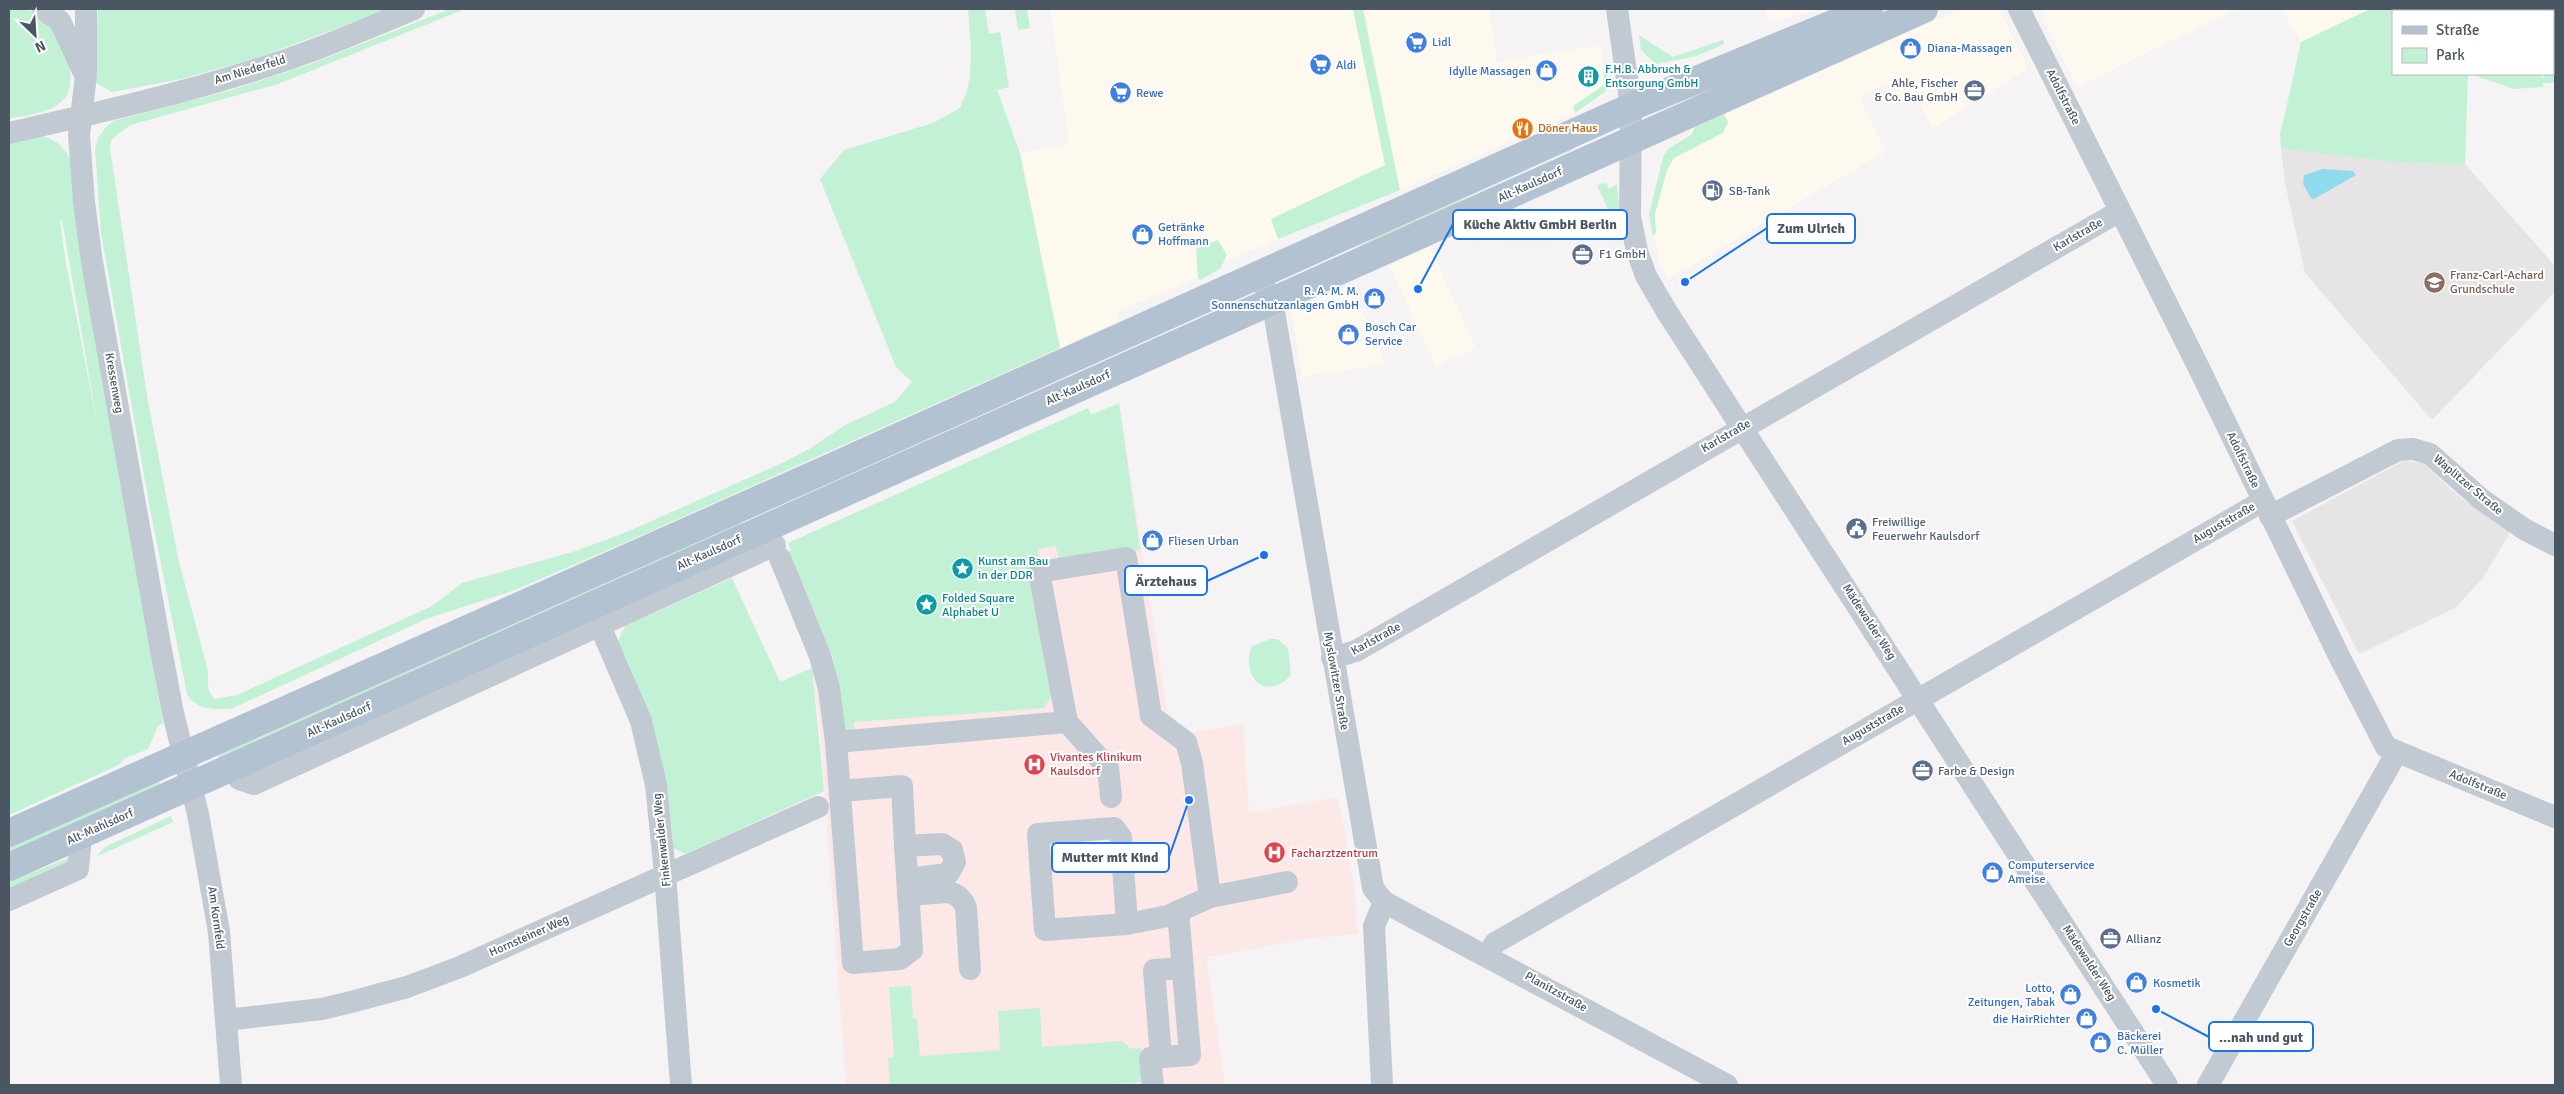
<svg xmlns="http://www.w3.org/2000/svg" width="2564" height="1094" font-family="Signika,sans-serif">
<style>
.commercial{fill:#fdf9ef}
.education{fill:#e6e4e5}
.medical{fill:#fce8e6}
.green{fill:#c3f1d5;fill-rule:evenodd}
.water{fill:#90daee}
.lines{fill:none;stroke-linecap:round;stroke-linejoin:round}
.minor{stroke:#c1cad2;stroke-width:22}
.major{stroke:#b3c2d1;stroke-width:28}
.labels{text-anchor:middle;dominant-baseline:central;stroke-width:4;stroke-linejoin:round;paint-order:stroke}
.shop-label{font-size:12px;fill:#366cbe;stroke:#fff;text-anchor:start}
.culture-label{font-size:12px;fill:#0d838f;stroke:#fff;text-anchor:start}
.street-label{font-size:12px;fill:#4a5661;stroke:#fff}
.service-label{font-size:12px;fill:#4e5e75;stroke:#fff;text-anchor:start}
.food-label{font-size:12px;fill:#c56008;stroke:#fff;text-anchor:start}
.education-label{font-size:12px;fill:#785e54;stroke:#fff;text-anchor:start}
.health-label{font-size:12px;fill:#be3a42;stroke:#fff;text-anchor:start}
.leader{fill:none;stroke:#1a73e8;stroke-width:2}
.callout-dot{fill:#1a73e8;stroke:#fff;stroke-width:2}
.callout{fill:#fff;stroke:#1a73e8;stroke-width:2}
.callout-label{font-size:14px;text-anchor:middle;font-weight:bold;fill:#4a5661}
</style>
<rect width="100%" height="100%" fill="#f5f3f3"/>
<g class="commercial">
<path d="M1050 9H1489L1497 62 1601 45 1604 85 1573 106 1575 113 1400 190 1354 207 1225 262 1224 266 1117 312 1119 321 1060 348 1020 153 1069 144Z"/>
<path d="M1765 9H1822L1768 22Z"/>
<path d="M1960 9H1999L2028 68 1933 129 1912 92 1895 100 1887 84 1860 97 1885 152 1668 279 1659 261 1649 214 1663 157 1668 149 1691 135 1690 130Z"/>
<path d="M2039 9H2237L2077 87Z"/>
<path d="M2282 9H2370L2301 42Z"/>
<path d="M1430 247 1476 348 1436 366 1389 266Z"/>
<path d="M1350 285 1386 364 1302 377 1291 312Z"/>
</g>
<g class="education">
<path d="M2281 149 2403 163 2465 164 2555 266V292L2432 420 2305 273 2285 183Z"/>
<path d="M2403 461 2423 463 2458 496 2511 531 2483 578 2455 608 2359 654 2292 521Z"/>
</g>
<path class="medical" d="M1119 403 1171 736 1243 724 1249 813 1338 797 1355 894 1357 934 1307 939 1206 957 1225 1085H846L820 728 812 668 793 615 769 561Z"/>
<g class="green">
<path d="M20 9C31 11 43 13 51 22 64 36 79 81 65 98 53 113 27 115 9 119V11Z"/>
<path d="M98 9H389L257 58 181 79 112 92 93 81Z"/>
<path d="M450 9H465L278 84 130 125 111 140 110 148 147 396 178 558 208 671C208 682 206 692 215 699L237 695 432 606 462 583 576 551 629 531 782 463 809 449 845 425 895 402 912 382 896 367 820 179 844 150 933 123 960 108 967 91 970 76 971 49 968 9H985L989 34 1000 32 1009 87 997 90 1020 153 1060 348 633 539 515 590 426 619 231 709C214 709 196 711 187 694L150 509 101 233 95 149 98 138 106 127 113 121 232 90 305 66Z"/>
<path d="M1015 9H1027L1030 28 1018 30Z"/>
<path d="M1353 9H1363L1400 190 1278 239 1271 219 1385 165Z"/>
<path d="M2370 9H2470L2473 11H2393V74H2468L2465 164 2403 163 2281 149 2280 135 2301 42Z"/>
<path d="M1639 35 1673 57 1723 40 1724 44 1697 56 1656 64 1641 50Z"/>
<path d="M1604 60 1609 85 1606 91 1575 113 1573 106 1604 85Z"/>
<path d="M2555 65V83H2543V87L2514 89 2470 74H2539L2543 78 2547 74H2553Z"/>
<path d="M1724 114 1728 122 1723 133 1674 158 1667 170 1655 214 1656 233 1653 236 1649 214 1663 157 1668 149 1691 135 1695 127Z"/>
<path d="M38 136C54 137 64 146 71 161L121 481 163 723 158 726 148 749 124 759 120 764 110 769 9 815V144ZM62 220 98 427 66 264 60 221Z"/>
<path d="M1572 144 1574 149 1463 199 1416 228 1358 253 1356 248 1414 216Z"/>
<path d="M1606 183 1609 189 1617 184 1619 207 1611 216 1597 185Z"/>
<path d="M1218 240 1227 255 1221 268 1200 280 1198 277 1196 249Z"/>
<path d="M1119 403 1140 550 1059 562 1056 546 1038 549 1055 690 1044 708 854 722 855 733 845 734 833 658 788 552 791 551 788 543 1088 408 1091 415Z"/>
<path d="M735 520 746 525 221 765 218 755Z"/>
<path d="M732 578 780 682 812 668 824 791 685 854 673 848C671 781 648 700 618 641L625 626Z"/>
<path d="M1270 639H1277L1288 648 1291 675C1265 703 1240 676 1252 646Z"/>
<path d="M156 775 160 784 9 857V843Z"/>
<path d="M171 816 173 822 96 857 105 847Z"/>
<path d="M69 858 73 861 9 896V881Z"/>
<path d="M911 986 913 1018 917 1019 920 1056 1000 1050 998 1011 1040 1008 1042 1047 1122 1041 1131 1049 1141 1048 1144 1082 1095 1085H890L888 1058 894 1057 889 987Z"/>
</g>
<path class="water" d="M2323 169 2353 171 2356 175 2314 199 2311 198 2303 184 2304 175Z"/>
<g class="lines">
<g class="minor">
<path d="M43 9 60 21 83 71"/>
<path d="M86 9V75L79 135 84 202 92 262 159 639 173 713 198 814 219 932 231 1085"/>
<path d="M1617 9 1631 107 1630 216 1637 251 1646 276 1667 312 2167 1085"/>
<path d="M2019 9 2194 358 2341 660 2386 747 2555 817"/>
<path d="M9 133C92 114 177 95 258 69 312 53 363 30 414 9"/>
<path d="M1258 275 1272 300 1373 888 1384 902 1727 1085"/>
<path d="M2270 516 2398 450 2413 449 2430 454 2481 499 2524 529 2555 545"/>
<path d="M780 558 820 656 829 689 836 742 853 963 900 959 912 950 905 846 942 844 952 850 955 862 948 874 907 879"/>
<path d="M594 612 641 721 656 785 665 874 681 1085"/>
<path d="M1332 658 1356 651 2120 211"/>
<path d="M1067 722 1108 768 1111 797"/>
<path d="M836 742 1067 722 1039 572 1126 558 1151 716 1186 742 1192 763 1210 897"/>
<path d="M233 768 239 779 254 784 775 545"/>
<path d="M840 791 902 786 905 846"/>
<path d="M908 895 948 892C957 894 963 899 966 908L970 969"/>
<path d="M9 900 78 869 81 835"/>
<path d="M1127 924 1121 837 1114 828 1038 834 1045 930 1127 924 1132 923 1168 916 1210 897 1287 882"/>
<path d="M1488 955 1495 943 2263 501"/>
<path d="M226 1020 322 1009 351 1002 407 987 460 967 818 807"/>
<path d="M1161 1057 1154 970 1183 968"/>
<path d="M1153 1085 1150 1058 1190 1055 1178 911"/>
<path d="M1382 1085 1374 926 1384 902"/>
<path d="M2208 1085 2397 752"/>
</g>
<g class="major">
<path d="M9 833 834 466 1631 107 1869 9"/>
<path d="M9 867 1924 9"/>
</g>
</g>
<defs>
<symbol id="supermarket-disc" viewBox="-11 -11 22 22"><circle r="9.5" fill="#3f7fe0" stroke="#fff"/><path d="M-6-5.5h2.5l.6 2H6L4.5 2H-2.5L-4.4-4H-6ZM-1.5 3.2a1.3 1.3 0 1 0 .1 0ZM3 3.2a1.3 1.3 0 1 0 .1 0Z" fill="#fff"/></symbol>
<symbol id="shop-disc" viewBox="-11 -11 22 22"><circle r="9.5" fill="#3f7fe0" stroke="#fff"/><path d="M-5-2.5h2.3a2.7 3.5 0 0 1 5.4 0H5L5.5 6h-11ZM-1.5-2.5h3a1.5 2.3 0 0 0-3 0Z" fill="#fff"/></symbol>
<symbol id="building-disc" viewBox="-11 -11 22 22"><circle r="9.5" fill="#0f9aa8" stroke="#fff"/><path d="M-4-6H4V6H1V3H-1V6H-4ZM-2.5-4.3h1.7v1.8h-1.7ZM.8-4.3h1.7v1.8H.8ZM-2.5-1h1.7V.8h-1.7ZM.8-1h1.7V.8H.8Z" fill="#fff"/></symbol>
<symbol id="office-disc" viewBox="-11 -11 22 22"><circle r="9.5" fill="#5c6f8a" stroke="#fff"/><path d="M-6-3h4V-5.5h4V-3h4V5H-6ZM-1-4.5V-3h2v-1.5ZM-6 0V1H6V0Z" fill="#fff"/></symbol>
<symbol id="restaurant-disc" viewBox="-11 -11 22 22"><circle r="9.5" fill="#e8710a" stroke="#fff"/><path d="M-5-6h1v4h1v-4h1v4h1v-4h1v5L-1.5 .5V6h-2V.5L-5-1ZM5-6V6H3V1.5H1.5Q1.5-4 5-6Z" fill="#fff"/></symbol>
<symbol id="fuel-disc" viewBox="-11 -11 22 22"><circle r="9.5" fill="#5c6f8a" stroke="#fff"/><path d="M-5.5-6h7V0h2V4h1.3V-2.5L3-4.5l.8-.8L6-3V5H2.5V1h-1V6h-7ZM-4.2-4.7v3.2H.2V-4.7Z" fill="#fff"/></symbol>
<symbol id="school-disc" viewBox="-11 -11 22 22"><circle r="9.5" fill="#8d6e63" stroke="#fff"/><path d="M0-5L7-2L0 1L-7-2ZM-4 1L0 2.5L4 1V4Q0 6-4 4Z" fill="#fff"/></symbol>
<symbol id="civic-disc" viewBox="-11 -11 22 22"><circle r="9.5" fill="#5c6f8a" stroke="#fff"/><path d="M-.6-6.5H3V-4.5H.6V-3L4-1V1h2V6H-6V1h2V-1L-.6-3ZM-1.2 2.5V6h2.4V2.5Z" fill="#fff"/></symbol>
<symbol id="sight-disc" viewBox="-11 -11 22 22"><circle r="9.5" fill="#0f9aa8" stroke="#fff"/><path d="M0-6L1.8-2.2L6-1.7L2.9 1.2L3.7 5.4L0 3.3L-3.7 5.4L-2.9 1.2L-6-1.7L-1.8-2.2Z" fill="#fff"/></symbol>
<symbol id="hospital-disc" viewBox="-11 -11 22 22"><circle r="9.5" fill="#e0444e" stroke="#fff"/><path d="M-5-5h3v3.5h4V-5h3V5h-3V1.5h-4V5h-3Z" fill="#fff"/></symbol>
</defs>
<g fill-rule="evenodd">
<use href="#supermarket-disc" x="1404" y="30" width="25" height="25"/>
<use href="#shop-disc" x="1898" y="36" width="25" height="25"/>
<use href="#supermarket-disc" x="1308" y="52" width="25" height="25"/>
<use href="#shop-disc" x="1534" y="58" width="25" height="25"/>
<use href="#building-disc" x="1576" y="64" width="25" height="25"/>
<use href="#office-disc" x="1962" y="78" width="25" height="25"/>
<use href="#supermarket-disc" x="1108" y="80" width="25" height="25"/>
<use href="#restaurant-disc" x="1510" y="116" width="25" height="25"/>
<use href="#fuel-disc" x="1700" y="178" width="25" height="25"/>
<use href="#shop-disc" x="1130" y="222" width="25" height="25"/>
<use href="#office-disc" x="1570" y="242" width="25" height="25"/>
<use href="#school-disc" x="2422" y="270" width="25" height="25"/>
<use href="#shop-disc" x="1362" y="286" width="25" height="25"/>
<use href="#shop-disc" x="1336" y="322" width="25" height="25"/>
<use href="#civic-disc" x="1844" y="516" width="25" height="25"/>
<use href="#shop-disc" x="1140" y="528" width="25" height="25"/>
<use href="#sight-disc" x="950" y="556" width="25" height="25"/>
<use href="#sight-disc" x="914" y="592" width="25" height="25"/>
<use href="#hospital-disc" x="1022" y="752" width="25" height="25"/>
<use href="#office-disc" x="1910" y="758" width="25" height="25"/>
<use href="#hospital-disc" x="1262" y="840" width="25" height="25"/>
<use href="#shop-disc" x="1980" y="860" width="25" height="25"/>
<use href="#office-disc" x="2098" y="926" width="25" height="25"/>
<use href="#shop-disc" x="2124" y="970" width="25" height="25"/>
<use href="#shop-disc" x="2058" y="982" width="25" height="25"/>
<use href="#shop-disc" x="2074" y="1006" width="25" height="25"/>
<use href="#shop-disc" x="2088" y="1030" width="25" height="25"/>
</g>
<g class="labels">
<g class="shop-label">
<text x="1432" y="42">Lidl</text>
<text x="1927" y="48">Diana-Massagen</text>
<text x="1336" y="65">Aldi</text>
<text x="1531" y="71" text-anchor="end">Idylle Massagen</text>
<text x="1136" y="93">Rewe</text>
<text x="1158" y="227">Getränke<tspan x="1158" dy="14">Hoffmann</tspan></text>
<text x="1359" y="291" text-anchor="end">R. A. M. M.<tspan x="1359" dy="14">Sonnenschutzanlagen GmbH</tspan></text>
<text x="1365" y="327">Bosch Car<tspan x="1365" dy="14">Service</tspan></text>
<text x="1168" y="541">Fliesen Urban</text>
<text x="2008" y="865">Computerservice<tspan x="2008" dy="14">Ameise</tspan></text>
<text x="2153" y="983">Kosmetik</text>
<text x="2055" y="988" text-anchor="end">Lotto,<tspan x="2055" dy="14">Zeitungen, Tabak</tspan></text>
<text x="2070" y="1019" text-anchor="end">die HairRichter</text>
<text x="2117" y="1036">Bäckerei<tspan x="2117" dy="14">C. Müller</tspan></text>
</g>
<g class="culture-label">
<text x="1605" y="69">F.H.B. Abbruch &amp;<tspan x="1605" dy="14">Entsorgung GmbH</tspan></text>
<text x="978" y="561">Kunst am Bau<tspan x="978" dy="14">in der DDR</tspan></text>
<text x="942" y="598">Folded Square<tspan x="942" dy="14">Alphabet U</tspan></text>
</g>
<g class="street-label">
<text transform="translate(250 70) rotate(-17)">Am Niederfeld</text>
<text transform="translate(2063 97) rotate(63)">Adolfstraße</text>
<text transform="translate(1530 185) rotate(-24)">Alt-Kaulsdorf</text>
<text transform="translate(2078 235) rotate(-30)">Karlstraße</text>
<text transform="translate(114 383) rotate(80)">Kressenweg</text>
<text transform="translate(1078 388) rotate(-24)">Alt-Kaulsdorf</text>
<text transform="translate(1726 436) rotate(-30)">Karlstraße</text>
<text transform="translate(2243 460) rotate(64)">Adolfstraße</text>
<text transform="translate(2468 485) rotate(40)">Waplitzer Straße</text>
<text transform="translate(2224 523) rotate(-30)">Auguststraße</text>
<text transform="translate(709 553) rotate(-24)">Alt-Kaulsdorf</text>
<text transform="translate(1869 622) rotate(57)">Mädewalder Weg</text>
<text transform="translate(1376 639) rotate(-29)">Karlstraße</text>
<text transform="translate(1336 681) rotate(80)">Myslowitzer Straße</text>
<text transform="translate(339 720) rotate(-24)">Alt-Kaulsdorf</text>
<text transform="translate(1873 725) rotate(-30)">Auguststraße</text>
<text transform="translate(2478 785) rotate(22)">Adolfstraße</text>
<text transform="translate(100 827) rotate(-24)">Alt-Mahlsdorf</text>
<text transform="translate(662 840) rotate(-96)">Finkenwalder Weg</text>
<text transform="translate(216 918) rotate(82)">Am Kornfeld</text>
<text transform="translate(2303 918) rotate(-60)">Georgstraße</text>
<text transform="translate(529 936) rotate(-24)">Hornsteiner Weg</text>
<text transform="translate(2089 963) rotate(57)">Mädewalder Weg</text>
<text transform="translate(1556 992) rotate(29)">Planitzstraße</text>
</g>
<g class="service-label">
<text x="1958" y="83" text-anchor="end">Ahle, Fischer<tspan x="1958" dy="14">&amp; Co. Bau GmbH</tspan></text>
<text x="1729" y="191">SB-Tank</text>
<text x="1599" y="254">F1 GmbH</text>
<text x="1872" y="522">Freiwillige<tspan x="1872" dy="14">Feuerwehr Kaulsdorf</tspan></text>
<text x="1938" y="771">Farbe &amp; Design</text>
<text x="2126" y="939">Allianz</text>
</g>
<g class="food-label">
<text x="1538" y="128">Döner Haus</text>
</g>
<g class="education-label">
<text x="2450" y="275">Franz-Carl-Achard<tspan x="2450" dy="14">Grundschule</tspan></text>
</g>
<g class="health-label">
<text x="1050" y="757">Vivantes Klinikum<tspan x="1050" dy="14">Kaulsdorf</tspan></text>
<text x="1291" y="853">Facharztzentrum</text>
</g>
</g>
<path class="leader" d="M1418 289L1453 224M1685 282L1767 228M1264 555L1207 581M1189 800L1169 857M2156 1009L2209 1037"/>
<g class="callout-dot">
<circle cx="1418" cy="289" r="5"/>
<circle cx="1685" cy="282" r="5"/>
<circle cx="1264" cy="555" r="5"/>
<circle cx="1189" cy="800" r="5"/>
<circle cx="2156" cy="1009" r="5"/>
</g>
<g class="callout">
<rect x="1453" y="210" width="174" height="29" rx="5"/>
<rect x="1767" y="214" width="88" height="29" rx="5"/>
<rect x="1125" y="566" width="82" height="29" rx="5"/>
<rect x="1052" y="843" width="117" height="29" rx="5"/>
<rect x="2209" y="1022" width="104" height="29" rx="5"/>
</g>
<g class="callout-label">
<text x="1540" y="229">Küche Aktiv GmbH Berlin</text>
<text x="1811" y="233">Zum Ulrich</text>
<text x="1166" y="586">Ärztehaus</text>
<text x="1110" y="862">Mutter mit Kind</text>
<text x="2261" y="1042">...nah und gut</text>
</g>
<rect width="2564" height="1094" fill="none" stroke="#4a5661" stroke-width="20"/>
<rect x="2392" y="10" width="162" height="65" fill="#ffffff" stroke="#b7bbc0"/>
<rect x="2402" y="26" width="25" height="8" fill="#b3c2d1" stroke="#b7bbc0"/>
<text x="2436" y="35" font-size="15" fill="#4a5661">Straße</text>
<rect x="2402" y="48" width="25" height="15" fill="#c3f1d5" stroke="#b7bbc0"/>
<text x="2436" y="60" font-size="15" fill="#4a5661">Park</text>
<g transform="translate(35 35) rotate(155)" stroke="#ffffff" stroke-width="4" paint-order="stroke">
<path d="M0-4L9 19L0 12L-9 19Z" fill="#4a5661"/>
<text y="-8" font-size="14" font-weight="bold" text-anchor="middle" fill="#4a5661">N</text>
</g>
</svg>
